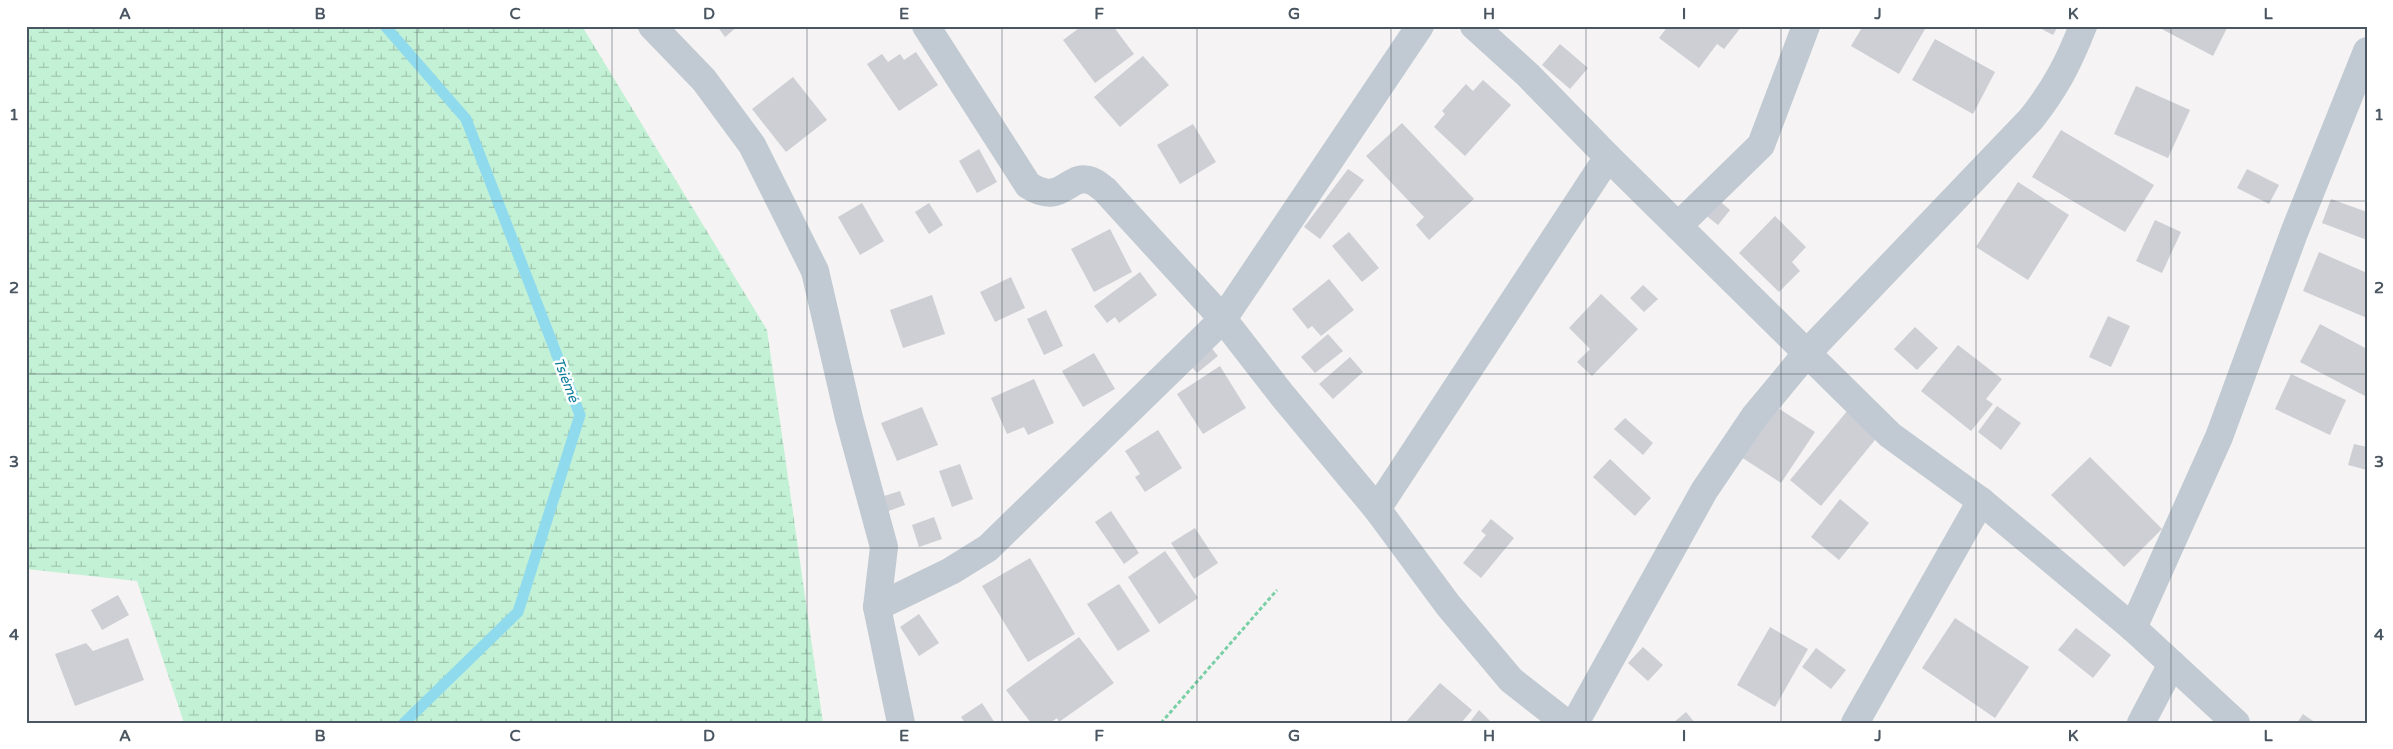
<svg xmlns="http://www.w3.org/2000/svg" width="2393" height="749" font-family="'Varela Round',sans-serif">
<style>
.wetland{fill:url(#wetland-marsh)}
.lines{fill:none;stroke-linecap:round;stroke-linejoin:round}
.stream{stroke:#90daee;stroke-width:11}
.building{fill:#cdcfd5}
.path{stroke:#7ad0a6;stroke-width:3;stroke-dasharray:4 2.5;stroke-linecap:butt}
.minor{stroke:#c1cad2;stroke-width:28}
.grid{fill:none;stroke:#4a5661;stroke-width:1;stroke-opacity:0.55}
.labels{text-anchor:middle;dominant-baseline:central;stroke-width:5;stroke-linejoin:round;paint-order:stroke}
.water-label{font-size:14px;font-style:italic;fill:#0c7c9b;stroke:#fff}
.neatline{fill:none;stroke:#4a5661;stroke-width:2}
.grid-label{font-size:16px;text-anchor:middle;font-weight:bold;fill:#4a5661}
</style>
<defs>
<pattern id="wetland-marsh" width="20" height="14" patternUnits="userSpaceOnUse" patternTransform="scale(1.25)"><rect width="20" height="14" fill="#c3f1d5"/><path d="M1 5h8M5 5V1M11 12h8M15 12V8" fill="none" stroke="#a0c6b0"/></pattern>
</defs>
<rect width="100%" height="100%" fill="#f5f3f3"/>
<path class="wetland" d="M26 26H582L767 330 823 723H184L137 581 26 569Z"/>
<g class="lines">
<path class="stream" d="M385 26 466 119 580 415 518 612 404 723"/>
</g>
<g class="building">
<path d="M717 26H738L725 37Z"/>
<path d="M1082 26H1113L1134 54 1095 83 1063 40Z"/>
<path d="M1668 26H1742L1724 49 1717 44 1699 68 1659 38Z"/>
<path d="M1863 26H1921L1925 29 1899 74 1851 46Z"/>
<path d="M2036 26H2058L2053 35Z"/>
<path d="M2156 26H2228L2213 56Z"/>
<path d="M1935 39 1995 72 1973 114 1912 80Z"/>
<path d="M1560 44 1588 68 1570 89 1542 65Z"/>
<path d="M916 52 938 85 899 111 867 64 882 54 888 62 900 54 904 60Z"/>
<path d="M1143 56 1169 85 1120 127 1094 97Z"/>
<path d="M793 77 827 120 786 152 752 109Z"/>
<path d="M1483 80 1511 105 1465 156 1434 127 1445 114 1442 111 1466 84 1473 91Z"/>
<path d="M2136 86 2190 110 2168 158 2114 134Z"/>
<path d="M1402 123 1474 199 1429 240 1416 225 1424 217 1366 156Z"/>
<path d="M1193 124 1216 162 1180 184 1157 145Z"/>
<path d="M2061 130 2154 185 2125 232 2032 177Z"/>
<path d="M979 149 997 182 977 193 959 161Z"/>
<path d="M1348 169 1364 180 1320 239 1304 227Z"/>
<path d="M2247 169 2279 185 2269 204 2237 188Z"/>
<path d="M2018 182 2069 215 2028 280 1976 247Z"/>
<path d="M1716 198 1730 210 1718 225 1703 213Z"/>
<path d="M2331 199 2367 212V240L2322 223Z"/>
<path d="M862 203 884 241 860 255 838 217Z"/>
<path d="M929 203 943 225 929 234 915 212Z"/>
<path d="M1775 216 1806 247 1792 262 1800 271 1779 292 1739 253Z"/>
<path d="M2155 220 2181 232 2162 273 2136 261Z"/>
<path d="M1110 229 1132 272 1094 292 1071 249Z"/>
<path d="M1349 232 1379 268 1362 282 1332 246Z"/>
<path d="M2319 252 2367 273V318L2303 291Z"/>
<path d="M1140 272 1157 295 1119 323 1115 317 1107 323 1094 306Z"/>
<path d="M1011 277 1025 308 995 322 980 292Z"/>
<path d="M1329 279 1354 310 1321 336 1312 326 1308 329 1292 309Z"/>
<path d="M1643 285 1658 299 1644 312 1630 298Z"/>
<path d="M1601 294 1638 329 1592 376 1577 362 1590 349 1569 328Z"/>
<path d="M932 295 945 334 903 348 890 310Z"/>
<path d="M1046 310 1063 346 1044 355 1027 319Z"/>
<path d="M2108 316 2130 326 2111 367 2089 357Z"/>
<path d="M2320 324 2367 349V397L2300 362Z"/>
<path d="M1915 327 1938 348 1917 370 1894 349Z"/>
<path d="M1328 334 1343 351 1315 373 1301 357Z"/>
<path d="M1958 345 2002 379 1986 399 1993 404 1971 431 1921 391Z"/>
<path d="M1210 346 1218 356 1197 373 1189 364Z"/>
<path d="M1094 353 1115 389 1083 407 1062 371Z"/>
<path d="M1350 357 1363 372 1333 399 1319 384Z"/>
<path d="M1220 366 1246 408 1203 434 1177 394Z"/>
<path d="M2291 374 2346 400 2330 435 2275 409Z"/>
<path d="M1034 379 1054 423 1028 435 1024 427 1007 434 991 398Z"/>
<path d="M1775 406 1815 432 1781 483 1741 457Z"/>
<path d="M1997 406 2021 423 2001 450 1978 432Z"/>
<path d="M922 407 938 445 897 461 881 423Z"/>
<path d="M1848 410 1879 435 1821 506 1790 480Z"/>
<path d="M1625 418 1653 443 1643 455 1614 429Z"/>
<path d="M1158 430 1182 468 1145 492 1135 477 1140 474 1125 451Z"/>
<path d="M2354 444 2367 447V470L2348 465Z"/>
<path d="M2090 457 2162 529 2124 567 2051 495Z"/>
<path d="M1610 459 1651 498 1635 516 1593 477Z"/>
<path d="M960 464 973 499 952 507 939 471Z"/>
<path d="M900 491 905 505 886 512 881 497Z"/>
<path d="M1840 499 1869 523 1839 560 1811 537Z"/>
<path d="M1111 511 1139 553 1124 564 1095 522Z"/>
<path d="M934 517 942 539 919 547 912 525Z"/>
<path d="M1491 519 1514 538 1481 578 1463 563 1486 535 1481 531Z"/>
<path d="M1195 528 1218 563 1194 579 1171 543Z"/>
<path d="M1165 551 1198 598 1159 624 1128 577Z"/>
<path d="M1030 558 1075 634 1028 662 982 586Z"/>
<path d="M1119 584 1150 631 1118 651 1087 604Z"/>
<path d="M118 595 129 615 102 630 91 610Z"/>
<path d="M919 614 939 643 919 656 900 627Z"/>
<path d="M1955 618 2029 667 1995 718 1922 668Z"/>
<path d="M1770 627 1808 649 1775 707 1737 685Z"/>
<path d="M2076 628 2111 655 2093 678 2058 650Z"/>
<path d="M1079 637 1114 683 1059 722 1057 718 1050 723H1031L1006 690Z"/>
<path d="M128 638 144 680 75 706 55 654 86 643 93 651Z"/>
<path d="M1643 647 1663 665 1648 681 1628 663Z"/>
<path d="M1816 648 1846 670 1831 689 1802 667Z"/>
<path d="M1440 683 1472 710 1461 723H1405Z"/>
<path d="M982 703 995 723H965L961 717Z"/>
<path d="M1479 710 1492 723H1469Z"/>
<path d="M1686 712 1695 723H1673Z"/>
<path d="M2303 714 2316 723H2297Z"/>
</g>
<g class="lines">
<path class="path" d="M1161 723 1277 590"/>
<g class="minor">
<path d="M652 26 704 80 752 145 815 271 849 418 884 547 877 607 901 723"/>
<path d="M926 26 1028 185C1063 208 1068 171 1092 181 1096 182 1101 187 1105 190L1223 319 1282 395 1377 509 1448 605 1511 680 1566 723"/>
<path d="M1474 26 1528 75 1608 157 1890 435 1981 501 2133 628 2236 723"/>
<path d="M1678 226 1761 145 1806 26"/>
<path d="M1377 509 1608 157"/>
<path d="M877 607 951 571 988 548 1223 319 1420 26"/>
<path d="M2133 628 2219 437 2294 233 2367 51"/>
<path d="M1575 723 1704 491 1754 417 1807 353 2031 119C2055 89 2069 62 2083 26"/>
<path d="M1855 723 1981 501"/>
<path d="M2141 723 2172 664"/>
</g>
</g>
<path class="grid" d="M222 26V723M417 26V723M612 26V723M807 26V723M1002 26V723M1197 26V723M1391 26V723M1586 26V723M1781 26V723M1976 26V723M2171 26V723M26 201H2367M26 374H2367M26 548H2367"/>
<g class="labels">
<g class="water-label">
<text transform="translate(566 380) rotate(69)">Tsiémé</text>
</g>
</g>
<rect width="2393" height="749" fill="none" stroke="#ffffff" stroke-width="55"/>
<rect x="28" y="28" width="2338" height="694" class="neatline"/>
<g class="grid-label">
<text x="125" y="19">A</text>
<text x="320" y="19">B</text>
<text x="515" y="19">C</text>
<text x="709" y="19">D</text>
<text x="904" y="19">E</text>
<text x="1099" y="19">F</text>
<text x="1294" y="19">G</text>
<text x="1489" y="19">H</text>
<text x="1684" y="19">I</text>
<text x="1878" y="19">J</text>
<text x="2073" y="19">K</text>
<text x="2268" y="19">L</text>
<text x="14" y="120">1</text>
<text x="2379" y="120">1</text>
<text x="14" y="293">2</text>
<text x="2379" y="293">2</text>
<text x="14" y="467">3</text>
<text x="2379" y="467">3</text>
<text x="14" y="640">4</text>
<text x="2379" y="640">4</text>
<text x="125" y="741">A</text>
<text x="320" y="741">B</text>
<text x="515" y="741">C</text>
<text x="709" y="741">D</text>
<text x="904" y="741">E</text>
<text x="1099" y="741">F</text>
<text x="1294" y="741">G</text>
<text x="1489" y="741">H</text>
<text x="1684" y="741">I</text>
<text x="1878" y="741">J</text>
<text x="2073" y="741">K</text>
<text x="2268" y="741">L</text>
</g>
</svg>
